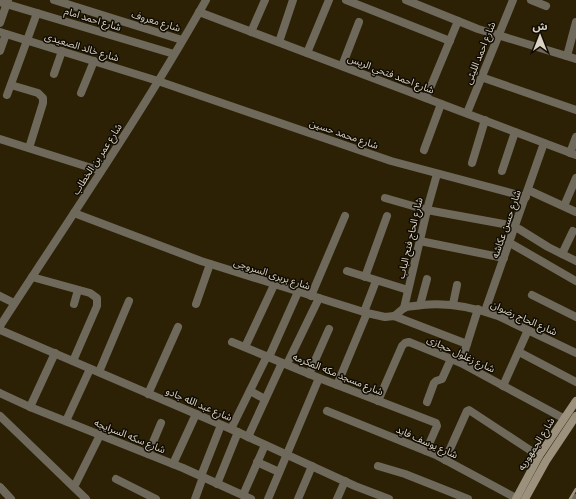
<svg xmlns="http://www.w3.org/2000/svg" width="576" height="499" font-family="'Roboto Condensed','Noto Sans Arabic',sans-serif">
<style>
.lines{fill:none;stroke-linecap:round;stroke-linejoin:round}
.minor{stroke:#6f695c;stroke-width:8}
.secondary{stroke:#9b917d;stroke-width:8}
.rail{stroke:#9a917c;stroke-width:2.5}
.labels{text-anchor:middle;dominant-baseline:central;stroke-width:3;stroke-linejoin:round;paint-order:stroke}
.street-label{font-size:10px;fill:#dad3c3;stroke:#110c03}
</style>
<rect width="100%" height="100%" fill="#2d2105"/>
<g class="lines">
<g class="minor">
<path d="M54 0 182 40"/>
<path d="M346 0 450 41"/>
<path d="M406 0 478 29 576 59"/>
<path d="M531 0 546 6"/>
<path d="M0 2 174 54"/>
<path d="M199 12 576 155"/>
<path d="M0 23 8 0"/>
<path d="M0 32 158 81 391 161 526 197"/>
<path d="M251 32 265 0"/>
<path d="M279 42 293 0"/>
<path d="M0 51 6 34"/>
<path d="M307 53 329 0"/>
<path d="M567 56 576 22"/>
<path d="M342 66 359 22"/>
<path d="M54 74 62 51"/>
<path d="M481 77 576 110"/>
<path d="M11 85 38 93 43 98V103L29 148"/>
<path d="M81 93 94 61"/>
<path d="M7 95 37 13"/>
<path d="M426 98 458 21"/>
<path d="M467 113 513 0"/>
<path d="M0 139 101 171"/>
<path d="M424 150 441 104"/>
<path d="M570 153 576 137"/>
<path d="M472 163 485 120"/>
<path d="M502 171 515 132"/>
<path d="M528 190 576 212"/>
<path d="M385 198 427 210 509 225 519 229 548 247 576 261"/>
<path d="M564 206 576 178"/>
<path d="M74 213 201 261 367 313 385 317 394 316 467 344"/>
<path d="M420 241 504 258"/>
<path d="M510 243 576 281"/>
<path d="M562 254 573 231"/>
<path d="M347 271 408 290"/>
<path d="M32 277 90 293 97 298V306L73 361"/>
<path d="M365 277 387 216"/>
<path d="M532 295 576 317"/>
<path d="M0 296 14 303"/>
<path d="M311 296 345 216"/>
<path d="M74 304 78 290"/>
<path d="M196 304 210 264"/>
<path d="M453 304 457 285"/>
<path d="M420 305 427 279"/>
<path d="M404 308 428 206 437 174"/>
<path d="M485 311 544 143"/>
<path d="M364 312 376 281"/>
<path d="M394 316C398 314 401 309 406 307 411 306 417 306 422 305 448 302 473 307 498 316L576 353"/>
<path d="M0 326C70 218 143 112 206 0"/>
<path d="M0 330 231 429 355 486 389 499"/>
<path d="M232 342 319 378 436 423 437 426 426 451"/>
<path d="M245 347 274 285"/>
<path d="M519 352 576 382"/>
<path d="M269 357 298 292"/>
<path d="M461 363 478 309"/>
<path d="M287 364 319 298"/>
<path d="M99 372 129 301"/>
<path d="M309 374 329 329"/>
<path d="M337 385 367 313"/>
<path d="M503 386 528 330"/>
<path d="M250 391 265 399"/>
<path d="M0 393 30 407 183 468 251 499"/>
<path d="M148 394 178 327"/>
<path d="M378 401 402 346 405 343 409 342 461 363 563 418"/>
<path d="M427 402 434 383 436 381 442 379 451 359"/>
<path d="M30 407 55 353"/>
<path d="M327 411 436 455 516 498"/>
<path d="M0 416 86 499"/>
<path d="M66 421 90 369"/>
<path d="M231 429 267 356"/>
<path d="M248 437 282 363"/>
<path d="M148 454 161 423"/>
<path d="M445 460 467 411 469 410 539 456"/>
<path d="M257 462 279 472"/>
<path d="M173 464 196 414"/>
<path d="M378 466 405 474 468 499"/>
<path d="M201 476 221 425"/>
<path d="M116 479 156 499"/>
<path d="M217 484 238 432"/>
<path d="M0 487 11 499"/>
<path d="M74 487 100 435"/>
<path d="M243 495 265 445"/>
<path d="M195 499 203 477"/>
<path d="M268 499 319 378"/>
<path d="M298 499 312 466"/>
<path d="M337 499 345 481"/>
<path d="M575 499 576 498"/>
</g>
<g class="secondary">
<path d="M516 499 539 456 576 401"/>
<path d="M525 499 546 461 576 416"/>
</g>
<path class="rail" d="M570 499 576 489"/>
</g>
<g class="labels">
<g class="street-label">
<text transform="translate(93 19) rotate(17)">شارع احمد امام</text>
<text transform="translate(156 21) rotate(17)">شارع معروف</text>
<text transform="translate(82 47) rotate(17)">شارع خالد الصعيدى</text>
<text transform="translate(480 53) rotate(-68)">شارع احمد الليثى</text>
<text transform="translate(391 74) rotate(21)">شارع احمد فتحي الريس</text>
<text transform="translate(344 134) rotate(19)">شارع محمد حسين</text>
<text transform="translate(97 159) rotate(-57)">شارع عمر بن الخطاب</text>
<text transform="translate(506 224) rotate(-71)">شارع حسن عكاشه</text>
<text transform="translate(410 238) rotate(-77)">شارع الحاج فتح الباب</text>
<text transform="translate(272 274) rotate(18)">شارع بربرى السروجى</text>
<text transform="translate(524 318) rotate(24)">شارع الحاج رضوان</text>
<text transform="translate(461 354) rotate(25)">شارع زغلول حجازى</text>
<text transform="translate(338 374) rotate(22)">شارع مسجد مكه المكرمه</text>
<text transform="translate(199 404) rotate(23)">شارع عبد الله جادو</text>
<text transform="translate(130 436) rotate(22)">شارع سكه السرايجه</text>
<text transform="translate(427 442) rotate(24)">شارع يوسف فايد</text>
<text transform="translate(536 444) rotate(-58)">شارع الجمهوريه</text>
</g>
</g>
<g transform="translate(540 36)" stroke="#110c03" stroke-width="3" paint-order="stroke">
<path d="M0-3L7 15L0 10L-7 15Z" fill="#dad3c3"/>
<text y="-6" font-size="11" font-weight="bold" text-anchor="middle" fill="#dad3c3">ش</text>
</g>
</svg>
